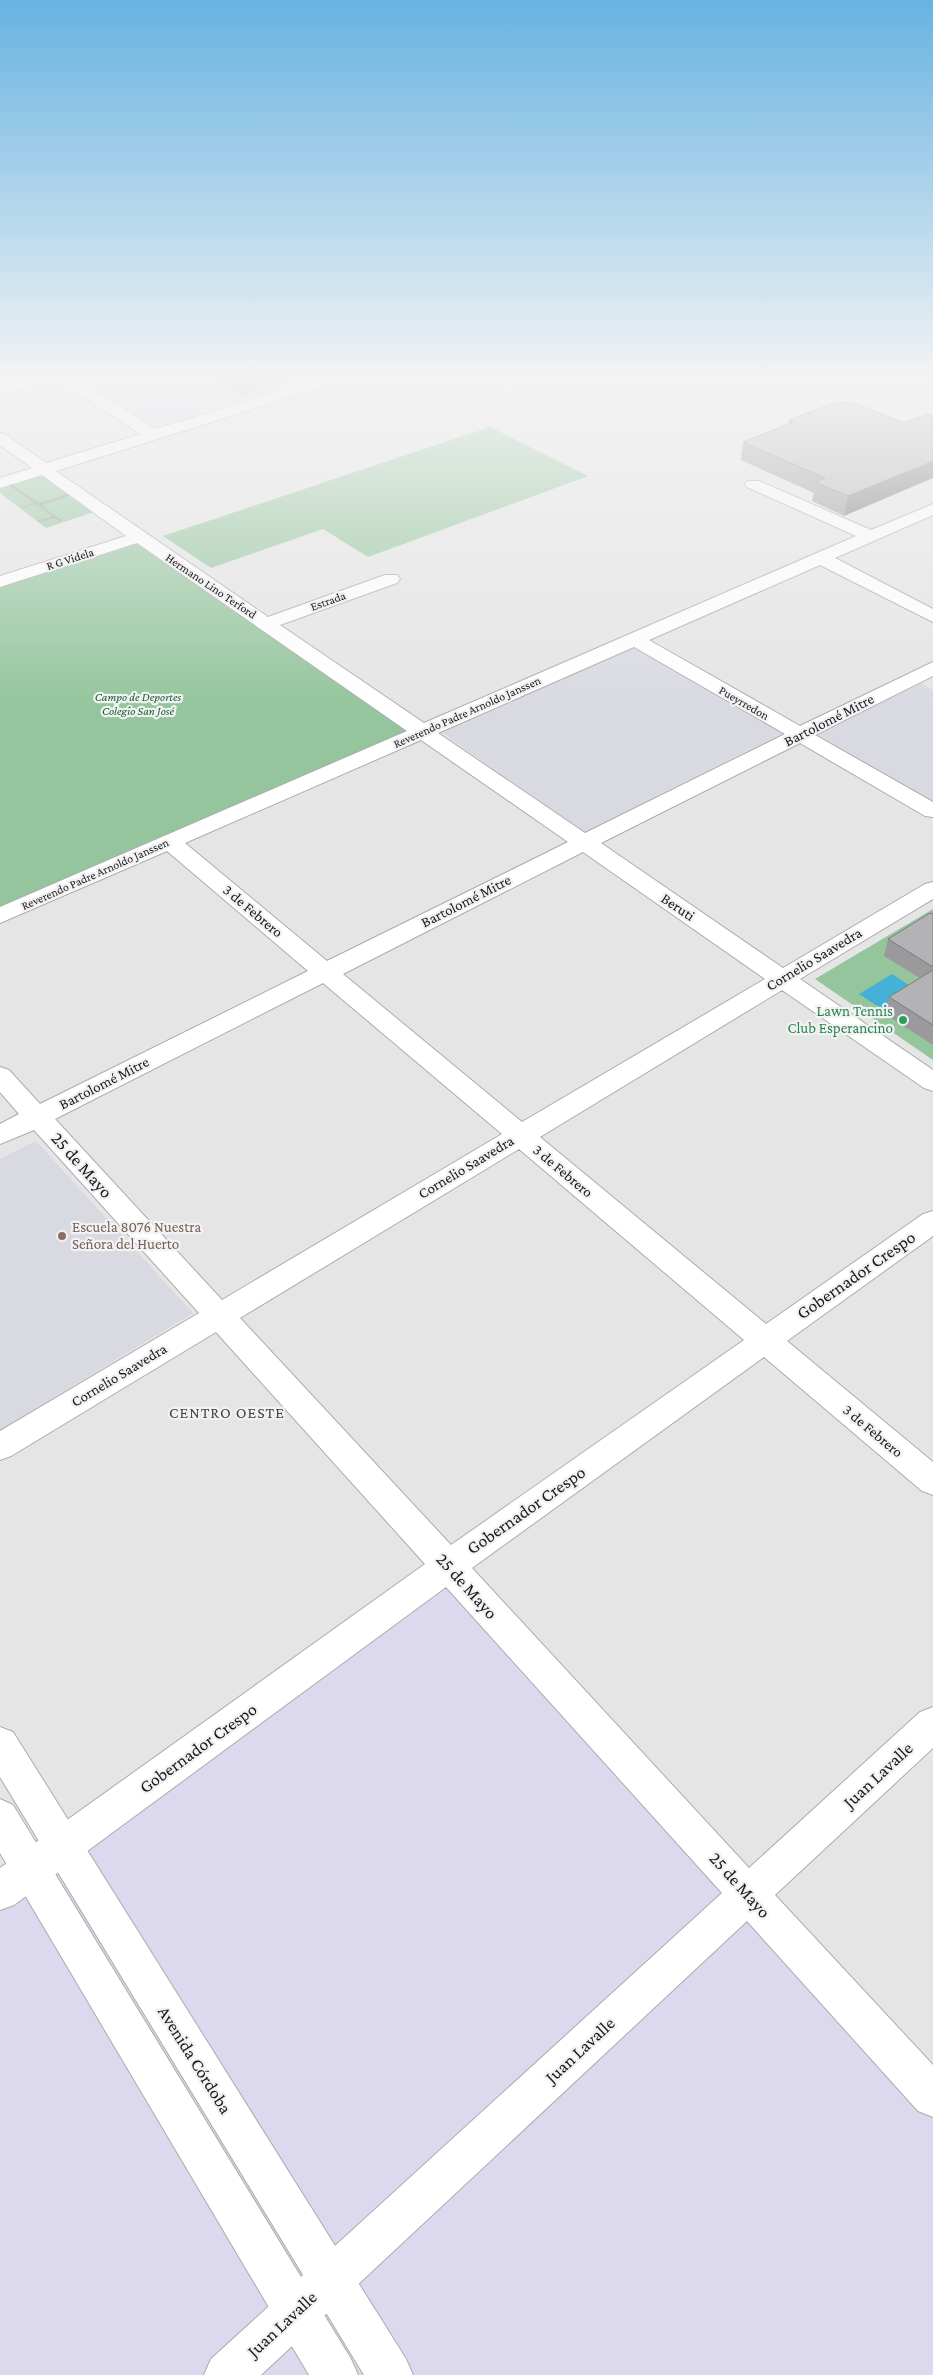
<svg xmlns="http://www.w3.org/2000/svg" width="933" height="2375" font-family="'Crimson Pro',serif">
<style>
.commercial{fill:#dcd8ee}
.built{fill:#d9d9e2}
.green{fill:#94c59c}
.water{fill:#43b2d6}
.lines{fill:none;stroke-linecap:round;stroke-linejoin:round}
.minor-casing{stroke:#acacad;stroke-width:2}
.major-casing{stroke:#acacad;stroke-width:2}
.path{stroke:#8b8b8c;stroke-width:2;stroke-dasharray:1 1;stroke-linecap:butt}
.minor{fill:#fff;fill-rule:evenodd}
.major{fill:#fff;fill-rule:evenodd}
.wall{fill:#9a9a9c}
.shaded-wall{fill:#7d7d7f}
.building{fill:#b3b3b5;stroke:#7d7d7f}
.leisure-dot{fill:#2e9e5b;stroke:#f2f2f4;stroke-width:2}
.education-dot{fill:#8d6e63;stroke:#f2f2f4;stroke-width:2}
.labels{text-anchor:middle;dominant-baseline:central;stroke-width:4.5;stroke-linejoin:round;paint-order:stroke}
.far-street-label{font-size:12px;fill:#1a1a1a;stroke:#f2f2f4}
.far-park-label{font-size:12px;font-style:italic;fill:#14622c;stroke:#f2f2f4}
.street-label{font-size:15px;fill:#1a1a1a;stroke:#f2f2f4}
.leisure-label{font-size:15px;fill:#27864d;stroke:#f2f2f4;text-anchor:end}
.education-label{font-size:15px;fill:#785e54;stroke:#f2f2f4;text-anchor:start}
.neighbourhood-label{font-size:16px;letter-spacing:1px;fill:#464648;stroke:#f2f2f4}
.near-street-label{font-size:18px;fill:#1a1a1a;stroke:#f2f2f4}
</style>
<rect width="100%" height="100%" fill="#e5e5e6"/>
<path class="commercial" d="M448 1566 933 2096V2375H0V1891Z"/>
<g class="built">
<path d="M76 375H320L157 426Z"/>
<path d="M632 646 783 733 584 833 440 731Z"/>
<path d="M921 683 933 690V805L814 737Z"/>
<path d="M36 1141 193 1313 0 1430V1159Z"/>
</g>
<g class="green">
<path d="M203 375H311L242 396Z"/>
<path d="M490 427 588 476 368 557 323 529 211 568 163 536Z"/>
<path d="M39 473 94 512 46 528 0 493V485Z"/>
<path d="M139 537 423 731 0 916V585Z"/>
<path d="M933 909V1060L815 979Z"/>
</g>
<path class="water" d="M892 974 918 991 885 1011 859 994Z"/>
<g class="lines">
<defs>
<path id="minor" d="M39 375H70L156 429 330 375H353L351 378 56 471 268 617 385 575H397L400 579 397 583 280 625 424 723 856 536 747 487 745 484 747 481H759L871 530 933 504V515L835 558 933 609V622L820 565 649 640 800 726 933 662V676L815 735 933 802V817L925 816 800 743 601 843 783 968 925 884 933 882V899L800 979 933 1070V1091L924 1088 782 990 540 1137 766 1324 923 1214 933 1211V1236L787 1341 933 1462V1495L922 1491 764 1357 472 1568 749 1868 920 1712 933 1707V1748L775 1895 933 2065V2117L918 2111 747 1921 261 2375H204L211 2359 722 1893 446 1587 14 1905 0 1910V1868L425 1564 216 1332 11 1456 0 1460V1431L199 1313 34 1130 0 1144V1124L19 1114 0 1092V1067L9 1070 40 1104 308 971 167 851 0 923V907L407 731 137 543 0 587V576L126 536 42 475 0 488V478L32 468 0 445V433L6 435 46 463 141 434 56 380 0 395V386ZM634 647 785 734 585 833 438 733ZM421 740 568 842 327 961 185 843ZM583 852 765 979 522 1122 343 974ZM323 983 502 1134 222 1300 55 1119ZM519 1149 744 1340 451 1545 240 1318Z"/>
<g id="major">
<path d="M0 1727 13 1732 406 2359 413 2375H364L0 1777Z"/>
<path d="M0 1799 13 1805 351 2359 358 2375H309L0 1853Z"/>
</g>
</defs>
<use href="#minor" class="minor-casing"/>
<use href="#major" class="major-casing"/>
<g class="path">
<path d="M8 483 39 504 69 495 40 505 61 521 55 517 40 521 54 517Z"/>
<path d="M22 507 36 503"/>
</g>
<use href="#minor" class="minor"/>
<use href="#major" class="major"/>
</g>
<g class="wall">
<path d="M789 420 904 423 844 516 812 501 814 493 741 460 743 442 788 424Z"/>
<path d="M933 914V1045L885 1014 889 997 920 978 884 956 888 939Z"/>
</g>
<path class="shaded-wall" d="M933 461V478L844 516 848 496Z"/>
<g class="building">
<path d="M839 401 844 403 849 401 904 423 928 414 933 416V461L848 496 815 482 825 478 743 442 794 422 789 420Z"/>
<path d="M930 913 933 914V967L888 939Z"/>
<path d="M933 970V1025L889 997Z"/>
</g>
<linearGradient id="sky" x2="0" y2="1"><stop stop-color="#66b3e1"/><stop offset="0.53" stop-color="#f3f3f4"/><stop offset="1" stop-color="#f3f3f4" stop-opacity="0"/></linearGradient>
<rect width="933" height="708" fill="url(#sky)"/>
<circle class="leisure-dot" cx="903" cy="1020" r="5"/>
<circle class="education-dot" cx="62" cy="1236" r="5"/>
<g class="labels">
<g class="far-street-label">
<text transform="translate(70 559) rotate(-18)">R G Videla</text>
<text transform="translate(211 586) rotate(34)">Hermano Lino Terford</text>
<text transform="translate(328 601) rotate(-20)">Estrada</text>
<text transform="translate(744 703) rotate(30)">Pueyrredon</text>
<text transform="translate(467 712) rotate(-24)">Reverendo Padre Arnoldo Janssen</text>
<text transform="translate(95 874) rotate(-24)">Reverendo Padre Arnoldo Janssen</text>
</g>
<g class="far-park-label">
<text x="138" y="697">Campo de Deportes<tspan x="138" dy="14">Colegio San José</tspan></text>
</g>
<g class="street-label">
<text transform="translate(829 720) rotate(-27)">Bartolomé Mitre</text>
<text transform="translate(466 901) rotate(-27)">Bartolomé Mitre</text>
<text transform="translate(678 907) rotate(34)">Beruti</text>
<text transform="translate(253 911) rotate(40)">3 de Febrero</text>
<text transform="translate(814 959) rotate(-31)">Cornelio Saavedra</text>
<text transform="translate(104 1083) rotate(-27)">Bartolomé Mitre</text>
<text transform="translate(466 1167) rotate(-31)">Cornelio Saavedra</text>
<text transform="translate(563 1171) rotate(40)">3 de Febrero</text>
<text transform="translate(119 1375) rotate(-31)">Cornelio Saavedra</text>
<text transform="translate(873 1431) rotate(40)">3 de Febrero</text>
</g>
<g class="leisure-label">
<text x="893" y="1011">Lawn Tennis<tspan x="893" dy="17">Club Esperancino</tspan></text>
</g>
<g class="education-label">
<text x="72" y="1227">Escuela 8076 Nuestra<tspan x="72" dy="17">Señora del Huerto</tspan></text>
</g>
<g class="neighbourhood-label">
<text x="227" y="1412">CENTRO OESTE</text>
</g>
<g class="near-street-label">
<text transform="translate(82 1165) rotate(48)">25 de Mayo</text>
<text transform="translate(856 1275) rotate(-35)">Gobernador Crespo</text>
<text transform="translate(526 1510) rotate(-35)">Gobernador Crespo</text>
<text transform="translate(467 1586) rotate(48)">25 de Mayo</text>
<text transform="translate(198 1748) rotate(-36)">Gobernador Crespo</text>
<text transform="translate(878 1775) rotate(-43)">Juan Lavalle</text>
<text transform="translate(740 1885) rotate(48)">25 de Mayo</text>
<text transform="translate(580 2050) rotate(-43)">Juan Lavalle</text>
<text transform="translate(195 2060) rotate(58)">Avenida Córdoba</text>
<text transform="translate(282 2324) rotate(-43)">Juan Lavalle</text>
</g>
</g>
</svg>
